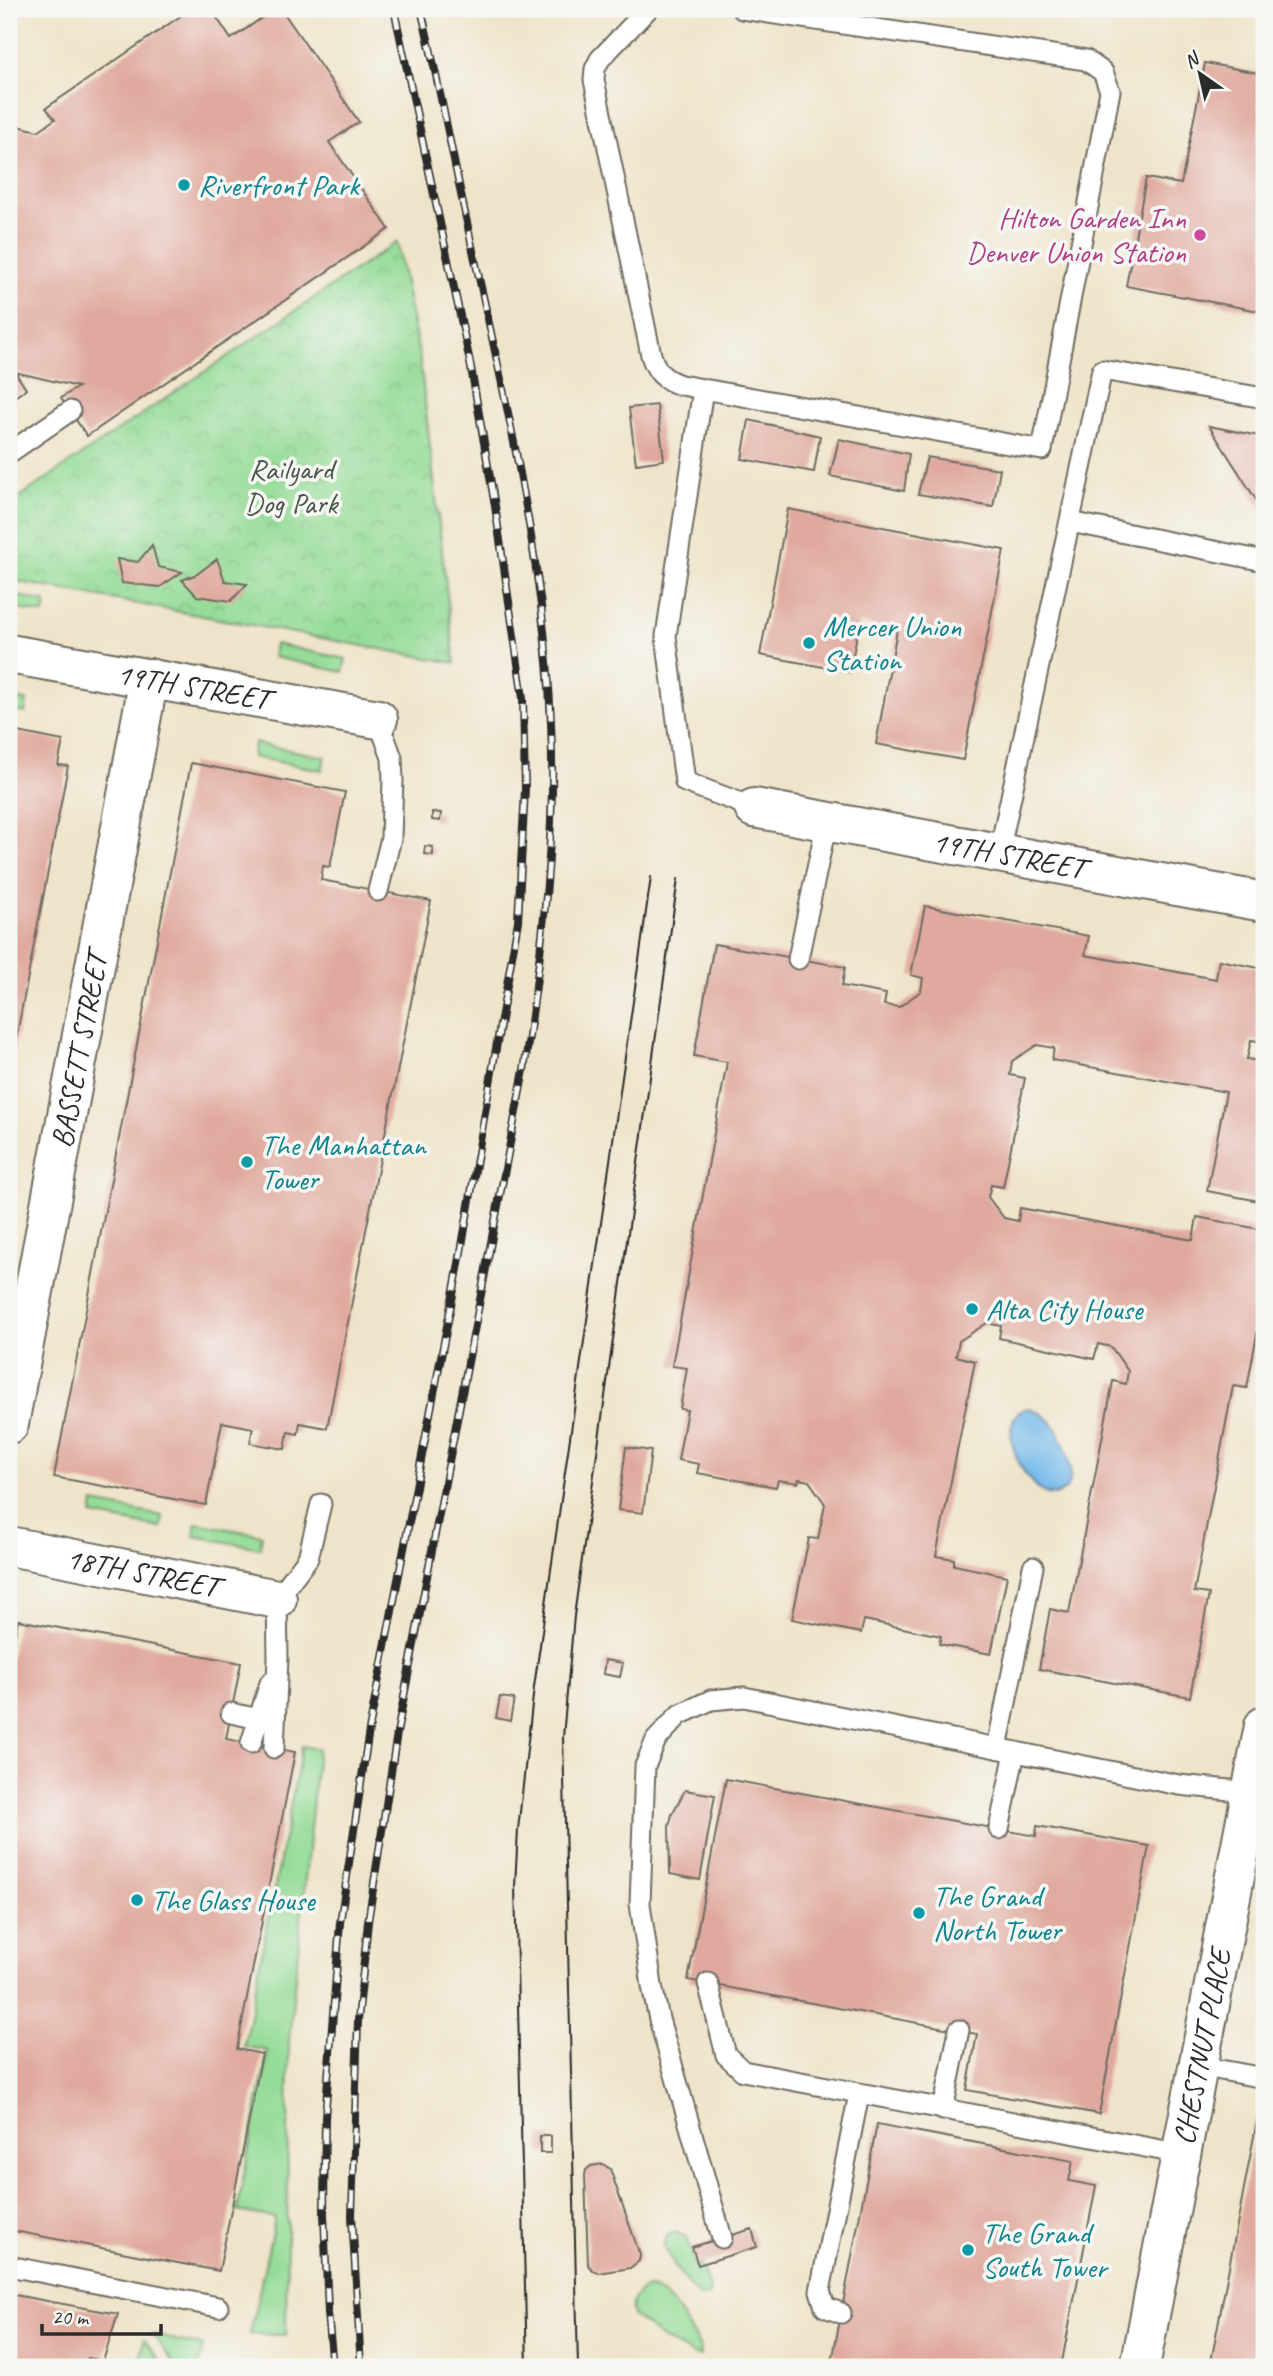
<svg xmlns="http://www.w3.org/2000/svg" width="1273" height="2376" font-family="Caveat,sans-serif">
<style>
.grass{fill:#94dc97;stroke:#608461;stroke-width:2}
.park{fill:url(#park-crowns);stroke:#608461;stroke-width:2}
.water{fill:#74baeb;stroke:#50728b;stroke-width:2}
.building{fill:#e0a99d}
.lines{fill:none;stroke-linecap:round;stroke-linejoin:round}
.lane-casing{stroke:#706c62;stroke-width:23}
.street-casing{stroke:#706c62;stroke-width:42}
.lane{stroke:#fff;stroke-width:19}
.street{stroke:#fff;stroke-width:38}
.tram{stroke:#2b2b2b;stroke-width:2}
.rail-casing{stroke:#2b2b2b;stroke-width:8}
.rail{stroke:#f6f6f2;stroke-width:5;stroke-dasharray:16;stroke-linecap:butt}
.culture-dot{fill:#0f9aa8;stroke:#f6f6f2;stroke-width:2.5}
.hotel-dot{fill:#d1479c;stroke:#f6f6f2;stroke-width:2.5}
.labels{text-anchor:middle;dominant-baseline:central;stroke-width:7;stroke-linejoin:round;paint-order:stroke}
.culture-label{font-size:30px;fill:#0d838f;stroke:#f6f6f2;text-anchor:start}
.hotel-label{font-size:30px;fill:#b23c85;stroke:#f6f6f2;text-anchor:end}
.park-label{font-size:30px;fill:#455746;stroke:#f6f6f2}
.street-label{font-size:30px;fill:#2b2b2b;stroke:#f6f6f2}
</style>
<defs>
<pattern id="park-crowns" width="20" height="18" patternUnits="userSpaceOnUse" patternTransform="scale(1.75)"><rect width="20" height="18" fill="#94dc97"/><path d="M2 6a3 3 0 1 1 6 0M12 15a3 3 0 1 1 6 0" fill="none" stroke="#80bd82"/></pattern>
</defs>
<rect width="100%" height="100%" fill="#f6f6f2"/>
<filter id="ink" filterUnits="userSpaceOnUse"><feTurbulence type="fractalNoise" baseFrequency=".0143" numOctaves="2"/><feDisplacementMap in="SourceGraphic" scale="14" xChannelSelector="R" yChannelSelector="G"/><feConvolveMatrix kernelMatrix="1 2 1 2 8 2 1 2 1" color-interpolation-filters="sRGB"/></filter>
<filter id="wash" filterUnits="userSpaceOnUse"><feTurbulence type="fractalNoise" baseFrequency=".00686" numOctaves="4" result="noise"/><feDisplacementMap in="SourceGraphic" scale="28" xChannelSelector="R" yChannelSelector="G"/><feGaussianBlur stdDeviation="1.57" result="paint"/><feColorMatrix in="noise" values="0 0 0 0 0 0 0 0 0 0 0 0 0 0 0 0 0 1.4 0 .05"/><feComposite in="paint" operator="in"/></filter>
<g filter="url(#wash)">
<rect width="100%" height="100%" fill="#efe4c9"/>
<g class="grass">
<path d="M9 594 46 602 44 614 9 607Z"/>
<path d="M275 644 346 659 343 672 273 657Z"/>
<path d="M9 697 27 701 25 713 9 710Z"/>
<path d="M254 743 325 757 322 770 252 757Z"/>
<path d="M94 1503 163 1516 161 1528 92 1515Z"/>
<path d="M196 1523 262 1535 260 1548 194 1536Z"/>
<path d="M302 1746 318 1749 289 2041 286 2335 250 2334 275 2218 237 2211 268 2051 244 2046Z"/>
<path d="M675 2232 686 2237 696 2267 701 2265 710 2290 708 2296C706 2296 704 2297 702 2297 693 2294 663 2252 664 2243 665 2236 670 2234 675 2232Z"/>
<path d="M648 2288C671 2290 690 2331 701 2349L700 2356H695L665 2340 633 2316C629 2303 634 2292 648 2288Z"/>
<path d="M153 2335 203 2346 199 2367H177Z"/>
<path d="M144 2339 165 2367H139Z"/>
</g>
<path class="park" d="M397 242 420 360 455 663 9 580V504Z"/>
<path class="water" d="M1029 1408C1037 1411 1045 1415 1051 1422 1063 1435 1084 1486 1058 1494 1029 1504 987 1416 1029 1408Z"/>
<g id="blocks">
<g class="building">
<path d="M191 9H211L231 39 275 9H281L359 122 329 142 389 229 87 436 61 398 78 387 15 372 26 389 9 401V124L38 131 55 119 46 108Z"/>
<path d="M1205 63 1264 74V312L1126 286 1146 178 1181 184Z"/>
<path d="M657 405 664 460 636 464 629 408Z"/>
<path d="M749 420 820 436 814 472 742 459Z"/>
<path d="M1209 426 1264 437V512Z"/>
<path d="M839 439 909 454 904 491 830 476Z"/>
<path d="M927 457 1000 469 993 507 918 494Z"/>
<path d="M788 509 1004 550 963 760 876 744 897 630 859 623 850 672 760 655Z"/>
<path d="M152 545 158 567 182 572 160 587 122 583 117 559 138 562Z"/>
<path d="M217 559 225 581 247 584 231 601 197 596 182 580 197 574Z"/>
<path d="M18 732 63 741 58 765 68 766 13 1055 9 1054V753L14 754Z"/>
<path d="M191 763 345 792 330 867 323 866 321 880 431 901 327 1428 300 1423 298 1434 288 1432 285 1449 250 1443 253 1428 222 1422 206 1505 54 1477Z"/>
<path d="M432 812 441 813 440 821 432 820Z"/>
<path d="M425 846 433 847V855L424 854Z"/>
<path d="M925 906 1089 936 1085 955 1216 979 1219 960 1264 969V1042L1251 1040 1247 1059 1264 1062V1202L1207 1191 1226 1092 1052 1060 1054 1048 1037 1045 1012 1061 1010 1075 1025 1078 1003 1187 991 1185 988 1197 1004 1218 1018 1221 1020 1208 1193 1240 1197 1217 1264 1230V1296L1247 1388 1233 1386 1194 1592 1209 1594 1190 1697 1039 1669 1050 1609 1069 1613 1113 1381 1126 1384 1128 1371 1111 1347 1098 1344 1094 1359 999 1338 1001 1326 987 1323 959 1341 956 1356 975 1361 936 1556 954 1559V1565L1007 1576 991 1654 939 1644 941 1636 864 1620 861 1633 792 1619 809 1538 818 1539 825 1504 809 1481 799 1479 798 1483 778 1480 776 1487 697 1473 699 1464 678 1460 687 1410 680 1409 687 1368 672 1366 727 1062 694 1056 714 944 845 967 842 986 886 994 884 1005 899 1007 921 991 923 978 911 975Z"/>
<path d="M626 1447 651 1451 643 1513 618 1510Z"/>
<path d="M18 1620 241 1663 226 1739 295 1752 237 2049 262 2054 219 2271 9 2230V1666Z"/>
<path d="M605 1660 623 1663 620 1677 603 1674Z"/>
<path d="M500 1697 514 1699 510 1721 496 1718Z"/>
<path d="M726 1779 1036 1836 1037 1826 1149 1846 1099 2114 967 2090 977 2034 688 1980Z"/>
<path d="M685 1790 715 1795 700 1880 670 1874 669 1827 672 1814Z"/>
<path d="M1263 2087 1264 2367H1210L1262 2094Z"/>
<path d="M877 2124 1073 2161 1069 2181 1096 2186 1061 2367H831Z"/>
<rect x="540" y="2136" width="11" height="17"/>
<path d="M603 2164 610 2169 640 2255 639 2261 630 2268 599 2273 593 2271 588 2265 585 2175 586 2170 591 2166Z"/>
<path d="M752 2229 757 2247 698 2265 692 2247Z"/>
<path d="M9 2294 118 2314 103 2361 88 2358 85 2367H9Z"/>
</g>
</g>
</g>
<g filter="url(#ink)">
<use href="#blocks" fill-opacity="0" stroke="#706c62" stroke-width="2"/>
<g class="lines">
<defs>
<g id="lane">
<path d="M648 9 600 59 595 69 594 80 651 355C656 372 664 380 681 385L1042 450 1110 91 1103 72 1086 60 742 9"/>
<path d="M703 389 666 636 685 782 754 808"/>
<path d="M9 453 70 411"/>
<path d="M1070 522 1264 561"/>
<path d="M378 719 392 758 393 780 391 838 378 891"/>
<path d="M999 853 1102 370 1264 398"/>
<path d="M798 959 827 821"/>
<path d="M231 1713 259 1719"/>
<path d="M251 1743 270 1683"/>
<path d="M274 1748 278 1658 277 1599 308 1558 321 1504"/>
<path d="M997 1748 1033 1567"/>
<path d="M999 1829 1015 1752"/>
<path d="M708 1983 726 2055 743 2071 1182 2154"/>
<path d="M1199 2066 1264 2078"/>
<path d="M943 2110 959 2030"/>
<path d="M722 2238 659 2019 652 1986 640 1904 645 1766 656 1740 679 1715 711 1700 744 1697 1179 1785 1250 1792"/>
<path d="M9 2266 218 2307"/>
<path d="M841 2313 825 2307 820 2291 859 2094"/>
</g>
<g id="street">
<path id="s1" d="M9 654 378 719"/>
<path id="s2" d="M754 808 1264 902"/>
<path id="s3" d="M9 1424 149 678"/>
<path id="s4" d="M9 1546 277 1599"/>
<path id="s5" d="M1140 2367 1264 1726"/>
</g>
</defs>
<use href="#lane" class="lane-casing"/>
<use href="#street" class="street-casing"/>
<use href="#lane" class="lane"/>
<use href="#street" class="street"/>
<g class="tram">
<path d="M527 2367 515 1886 518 1830 534 1687 651 877"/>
<path d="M578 2367 563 1737 574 1616 678 879"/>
</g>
<defs>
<g id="rail">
<path d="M333 2367 328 2313 324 2214 325 2118 340 1923 369 1730 458 1269 518 921 525 789 523 698 495 506 470 362 394 9"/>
<path d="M361 2367 352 2216 358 2020 368 1922 397 1733 524 1070C538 978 550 885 552 791 555 616 515 443 478 273 458 185 442 96 421 9"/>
</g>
</defs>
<use href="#rail" class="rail-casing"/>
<use href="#rail" class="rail"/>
</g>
</g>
<g class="culture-dot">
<circle cx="184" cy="185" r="7"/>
<circle cx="809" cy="643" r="7"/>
<circle cx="247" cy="1162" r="7"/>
<circle cx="972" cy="1309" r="7"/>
<circle cx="137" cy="1900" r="7"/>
<circle cx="919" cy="1913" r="7"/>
<circle cx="968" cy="2250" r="7"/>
</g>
<circle class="hotel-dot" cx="1200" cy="235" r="7"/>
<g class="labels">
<g class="culture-label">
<text x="198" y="185">Riverfront Park</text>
<text x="823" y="626">Mercer Union<tspan x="823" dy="34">Station</tspan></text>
<text x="261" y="1145">The Manhattan<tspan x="261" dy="34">Tower</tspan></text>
<text x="986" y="1309">Alta City House</text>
<text x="933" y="1896">The Grand<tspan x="933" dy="34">North Tower</tspan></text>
<text x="151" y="1900">The Glass House</text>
<text x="982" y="2233">The Grand<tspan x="982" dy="34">South Tower</tspan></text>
</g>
<g class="hotel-label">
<text x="1186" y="218">Hilton Garden Inn<tspan x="1186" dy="34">Denver Union Station</tspan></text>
</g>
<g class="park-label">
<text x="291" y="469">Railyard<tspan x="291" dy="34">Dog Park</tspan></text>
</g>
<g class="street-label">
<text stroke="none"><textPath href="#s1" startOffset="187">19TH STREET</textPath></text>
<text stroke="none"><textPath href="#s2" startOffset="259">19TH STREET</textPath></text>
<text stroke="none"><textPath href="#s3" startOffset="380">BASSETT STREET</textPath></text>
<text stroke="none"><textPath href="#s4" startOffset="136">18TH STREET</textPath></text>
<text stroke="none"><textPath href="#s5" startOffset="326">CHESTNUT PLACE</textPath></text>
</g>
</g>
<rect width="1273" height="2376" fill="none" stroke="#f6f6f2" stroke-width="35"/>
<g transform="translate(1200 74) rotate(326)" stroke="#f6f6f2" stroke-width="5" paint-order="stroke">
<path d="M0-5L12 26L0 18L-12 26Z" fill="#2b2b2b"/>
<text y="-10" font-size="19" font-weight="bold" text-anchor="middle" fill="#2b2b2b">N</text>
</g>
<path d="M42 2324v10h119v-10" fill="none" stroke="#2b2b2b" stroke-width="3.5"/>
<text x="52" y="2324" font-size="21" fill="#2b2b2b" stroke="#f6f6f2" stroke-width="5" paint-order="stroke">20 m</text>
</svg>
